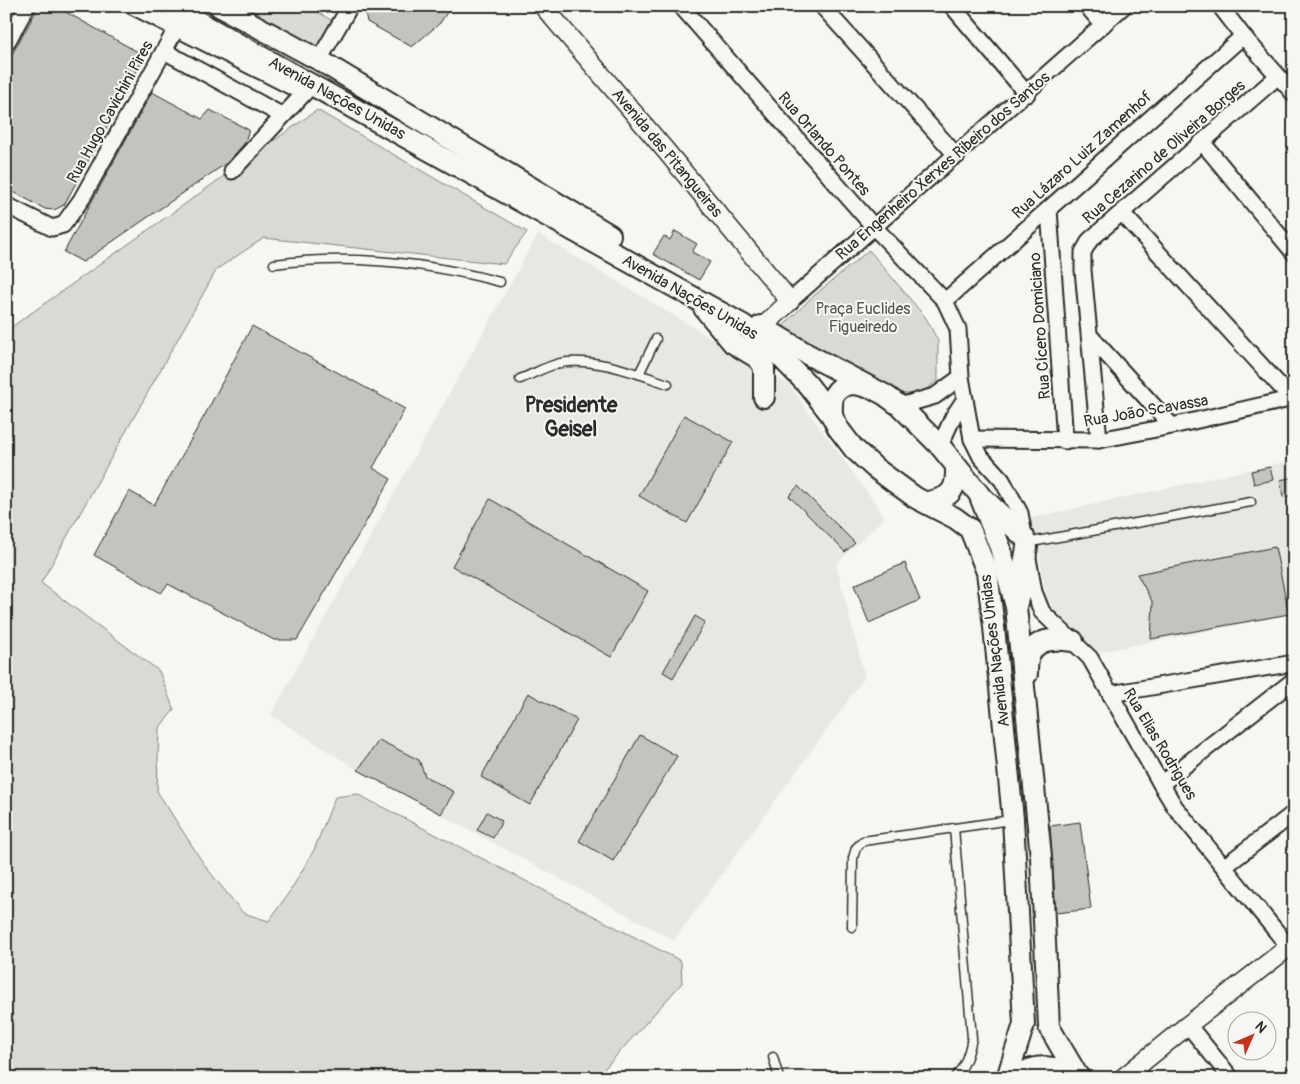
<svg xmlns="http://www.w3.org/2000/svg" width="1300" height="1084" font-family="Pangolin,sans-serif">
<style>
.built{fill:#e7e7e3}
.green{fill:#d9d9d5;stroke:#828280}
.building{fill:#c3c3c0;stroke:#2b2b2b}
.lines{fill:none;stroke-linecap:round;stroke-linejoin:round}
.service-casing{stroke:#2b2b2b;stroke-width:11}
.minor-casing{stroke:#2b2b2b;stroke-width:19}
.tertiary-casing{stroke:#2b2b2b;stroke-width:21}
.secondary-casing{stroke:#2b2b2b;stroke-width:24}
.service{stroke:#f6f6f2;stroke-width:8}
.minor{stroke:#f6f6f2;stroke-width:15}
.tertiary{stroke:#f6f6f2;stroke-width:18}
.secondary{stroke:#f6f6f2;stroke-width:20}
.labels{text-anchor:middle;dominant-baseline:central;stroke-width:4;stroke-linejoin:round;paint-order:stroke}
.street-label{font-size:16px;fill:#2b2b2b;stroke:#f6f6f2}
.park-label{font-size:16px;fill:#565656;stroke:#f6f6f2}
.district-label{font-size:21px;font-weight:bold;fill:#2b2b2b;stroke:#f6f6f2}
</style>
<rect width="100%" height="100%" fill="#f6f6f2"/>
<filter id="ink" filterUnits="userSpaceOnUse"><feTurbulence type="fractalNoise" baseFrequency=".02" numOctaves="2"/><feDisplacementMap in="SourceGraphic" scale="10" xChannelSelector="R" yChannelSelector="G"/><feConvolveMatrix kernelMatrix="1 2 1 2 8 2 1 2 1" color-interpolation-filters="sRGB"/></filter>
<g filter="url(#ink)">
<g class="built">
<path d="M538 234 789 385 885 517 836 564 865 677 674 940 358 770 271 715Z"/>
<path d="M1294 460V614L1094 653 1055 619 1047 603 1042 574 1038 540 1027 519Z"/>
</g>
<g class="green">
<path d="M227 6H308L334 22 318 56Z"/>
<path d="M317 110 527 232 504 264 264 238 217 269 41 583 159 671 174 710 159 728 157 791 205 866 243 913 269 921 292 888 314 850 335 797 357 794 681 961 682 983 596 1078H6V331Z"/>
<path d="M869 250 926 318 938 341V380L919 395 896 393 782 327 810 299Z"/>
</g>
<g class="building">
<path d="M39 6H55L145 56 64 205 54 210 45 209 6 188V65Z"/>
<path d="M364 6H451L440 23 412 47 367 22Z"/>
<path d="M152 92 202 119 210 110 249 130 244 144 228 162 83 262 64 252Z"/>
<path d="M675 231 697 244 692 252 710 262 699 280 653 254 664 236 670 240Z"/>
<path d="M252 326 405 409 373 468 391 479 297 640H274L168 584 161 593 94 555 129 491 154 505 207 411Z"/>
<path d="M684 415 733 442 687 523 639 496Z"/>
<path d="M1270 467 1273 480 1254 484 1251 471Z"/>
<path d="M1294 477V495L1283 497 1280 480Z"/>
<path d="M798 486 855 543 845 552 789 496Z"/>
<path d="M490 499 648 591 611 657 452 566Z"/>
<path d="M1275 547 1289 614 1151 639 1153 603 1137 574Z"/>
<path d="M905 563 920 600 869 623 854 585Z"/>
<path d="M695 616 705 622 673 678 663 672Z"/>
<path d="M528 693 577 720 530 805 481 777Z"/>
<path d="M640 735 677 756 613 861 579 841Z"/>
<path d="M379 740 419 760 425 776 454 792 441 814 358 770Z"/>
<path d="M487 812 502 821 493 838 477 830Z"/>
<path d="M1080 822 1091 909 1056 913 1050 826Z"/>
</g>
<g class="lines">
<defs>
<g id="service">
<path d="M274 264C351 254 426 262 500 282"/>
<path d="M639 374 656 339"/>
<path d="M520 379C533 374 547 366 560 363 595 357 635 373 668 384"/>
<path d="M1026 543 1251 502"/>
<path d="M954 828 972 1038C969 1053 965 1067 954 1078"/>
<path d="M852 927 853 858 856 848 863 841 1011 820"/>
<path d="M773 1057 779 1078"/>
</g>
<g id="minor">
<path d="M132 6 304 93"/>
<path d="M681 6 874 227 945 301 958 329 961 377 972 439 981 457 1002 480 1020 513 1034 592 1042 612 1090 658 1161 784 1175 807 1289 947"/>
<path d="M822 6 957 156"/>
<path d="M952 6 1027 94"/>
<path d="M1087 6 1103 25"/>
<path d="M1220 6 1243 36 1294 94"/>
<path d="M6 44 27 6"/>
<path d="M164 51 283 116"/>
<path d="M319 60 350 6"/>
<path d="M1202 142 1294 253"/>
<path d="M232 171 310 87"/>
<path d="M6 205 52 228 63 225 81 200 176 29 183 13"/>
<path d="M1049 209 1065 441"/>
<path d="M1122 213 1291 398"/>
<path d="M790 301 1124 6"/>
<path d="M945 301 1243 36"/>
<path d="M1090 336 1172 426"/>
<path d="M900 406 935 396 961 377"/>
<path d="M972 439 1099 440 1172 426 1294 398"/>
<path d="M1099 440 1083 270V252L1090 240 1278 76"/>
<path d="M940 446 953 417 965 399"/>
<path d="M1110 694 1294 663"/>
<path d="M1161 784 1294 680"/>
<path d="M1224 867 1294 813"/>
<path d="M1188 1025 1231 1078"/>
<path d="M1290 1078 1294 1075"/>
</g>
<g id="tertiary">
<path d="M543 6 666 151 790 301 763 327"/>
<path d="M1123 1078 1188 1025 1294 943"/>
</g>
<g id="secondary">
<path d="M170 6 743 325 766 342 808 385 832 416 838 428 854 449 875 468 916 498 955 518 970 529 987 572 994 627 1013 819 1024 1024 1007 1078"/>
<path d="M219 6 319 60 610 235"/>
<path d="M704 308 733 343 756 357 761 362 764 368V397"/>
<path d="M761 326 807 354 885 395 900 406 940 446 979 494 1000 547 1016 607 1041 857 1049 1027 1079 1078"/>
<path d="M832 416C832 410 831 401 834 395 841 383 855 382 866 387"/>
<path d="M984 499 1024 537"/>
<path d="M927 502C951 498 957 491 956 466"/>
<path d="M1017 603 1027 547"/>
<path d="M1027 674C1027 668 1027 660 1030 654 1038 637 1057 639 1073 641"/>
<path d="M1015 1078C1035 1062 1059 1065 1080 1078"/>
</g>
</defs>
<use href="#service" class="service-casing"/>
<use href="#minor" class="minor-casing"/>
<use href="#tertiary" class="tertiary-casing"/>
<use href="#secondary" class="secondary-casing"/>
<use href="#service" class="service"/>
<use href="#minor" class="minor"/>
<use href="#tertiary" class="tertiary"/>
<use href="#secondary" class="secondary"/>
</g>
</g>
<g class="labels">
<g class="street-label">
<text transform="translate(337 98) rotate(29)">Avenida Nações Unidas</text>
<text transform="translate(110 112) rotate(-61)">Rua Hugo Cavichini Pires</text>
<text transform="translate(824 144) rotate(49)">Rua Orlando Pontes</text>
<text transform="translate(1164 152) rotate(-41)">Rua Cezarino de Oliveira Borges</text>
<text transform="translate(667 153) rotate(50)">Avenida das Pitangueiras</text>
<text transform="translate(1082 155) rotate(-42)">Rua Lázaro Luiz Zamenhof</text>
<text transform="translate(943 166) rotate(-41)">Rua Engenheiro Xerxes Ribeiro dos Santos</text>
<text transform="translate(690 297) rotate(30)">Avenida Nações Unidas</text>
<text transform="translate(1040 326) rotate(-94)">Rua Cícero Domiciano</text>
<text transform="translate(1146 411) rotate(-10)">Rua João Scavassa</text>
<text transform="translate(995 651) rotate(-97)">Avenida Nações Unidas</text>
<text transform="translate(1160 744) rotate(59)">Rua Elias Rodrigues</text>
</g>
<g class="park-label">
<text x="863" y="309">Praça Euclides<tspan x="863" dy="18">Figueiredo</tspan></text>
</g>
<g class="district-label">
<text x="571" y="405">Presidente<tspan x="571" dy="24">Geisel</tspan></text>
</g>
</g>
<rect width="1300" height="1084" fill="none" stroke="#f6f6f2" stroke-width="25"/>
<rect x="12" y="12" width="1275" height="1059" fill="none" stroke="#2b2b2b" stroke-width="2" filter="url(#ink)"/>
<g transform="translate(1252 1036) rotate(45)"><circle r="24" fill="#f6f6f2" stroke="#a5a5a2"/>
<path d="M0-4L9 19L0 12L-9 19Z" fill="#c8321e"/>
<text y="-8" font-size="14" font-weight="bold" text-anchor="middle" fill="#2b2b2b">N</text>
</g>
</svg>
